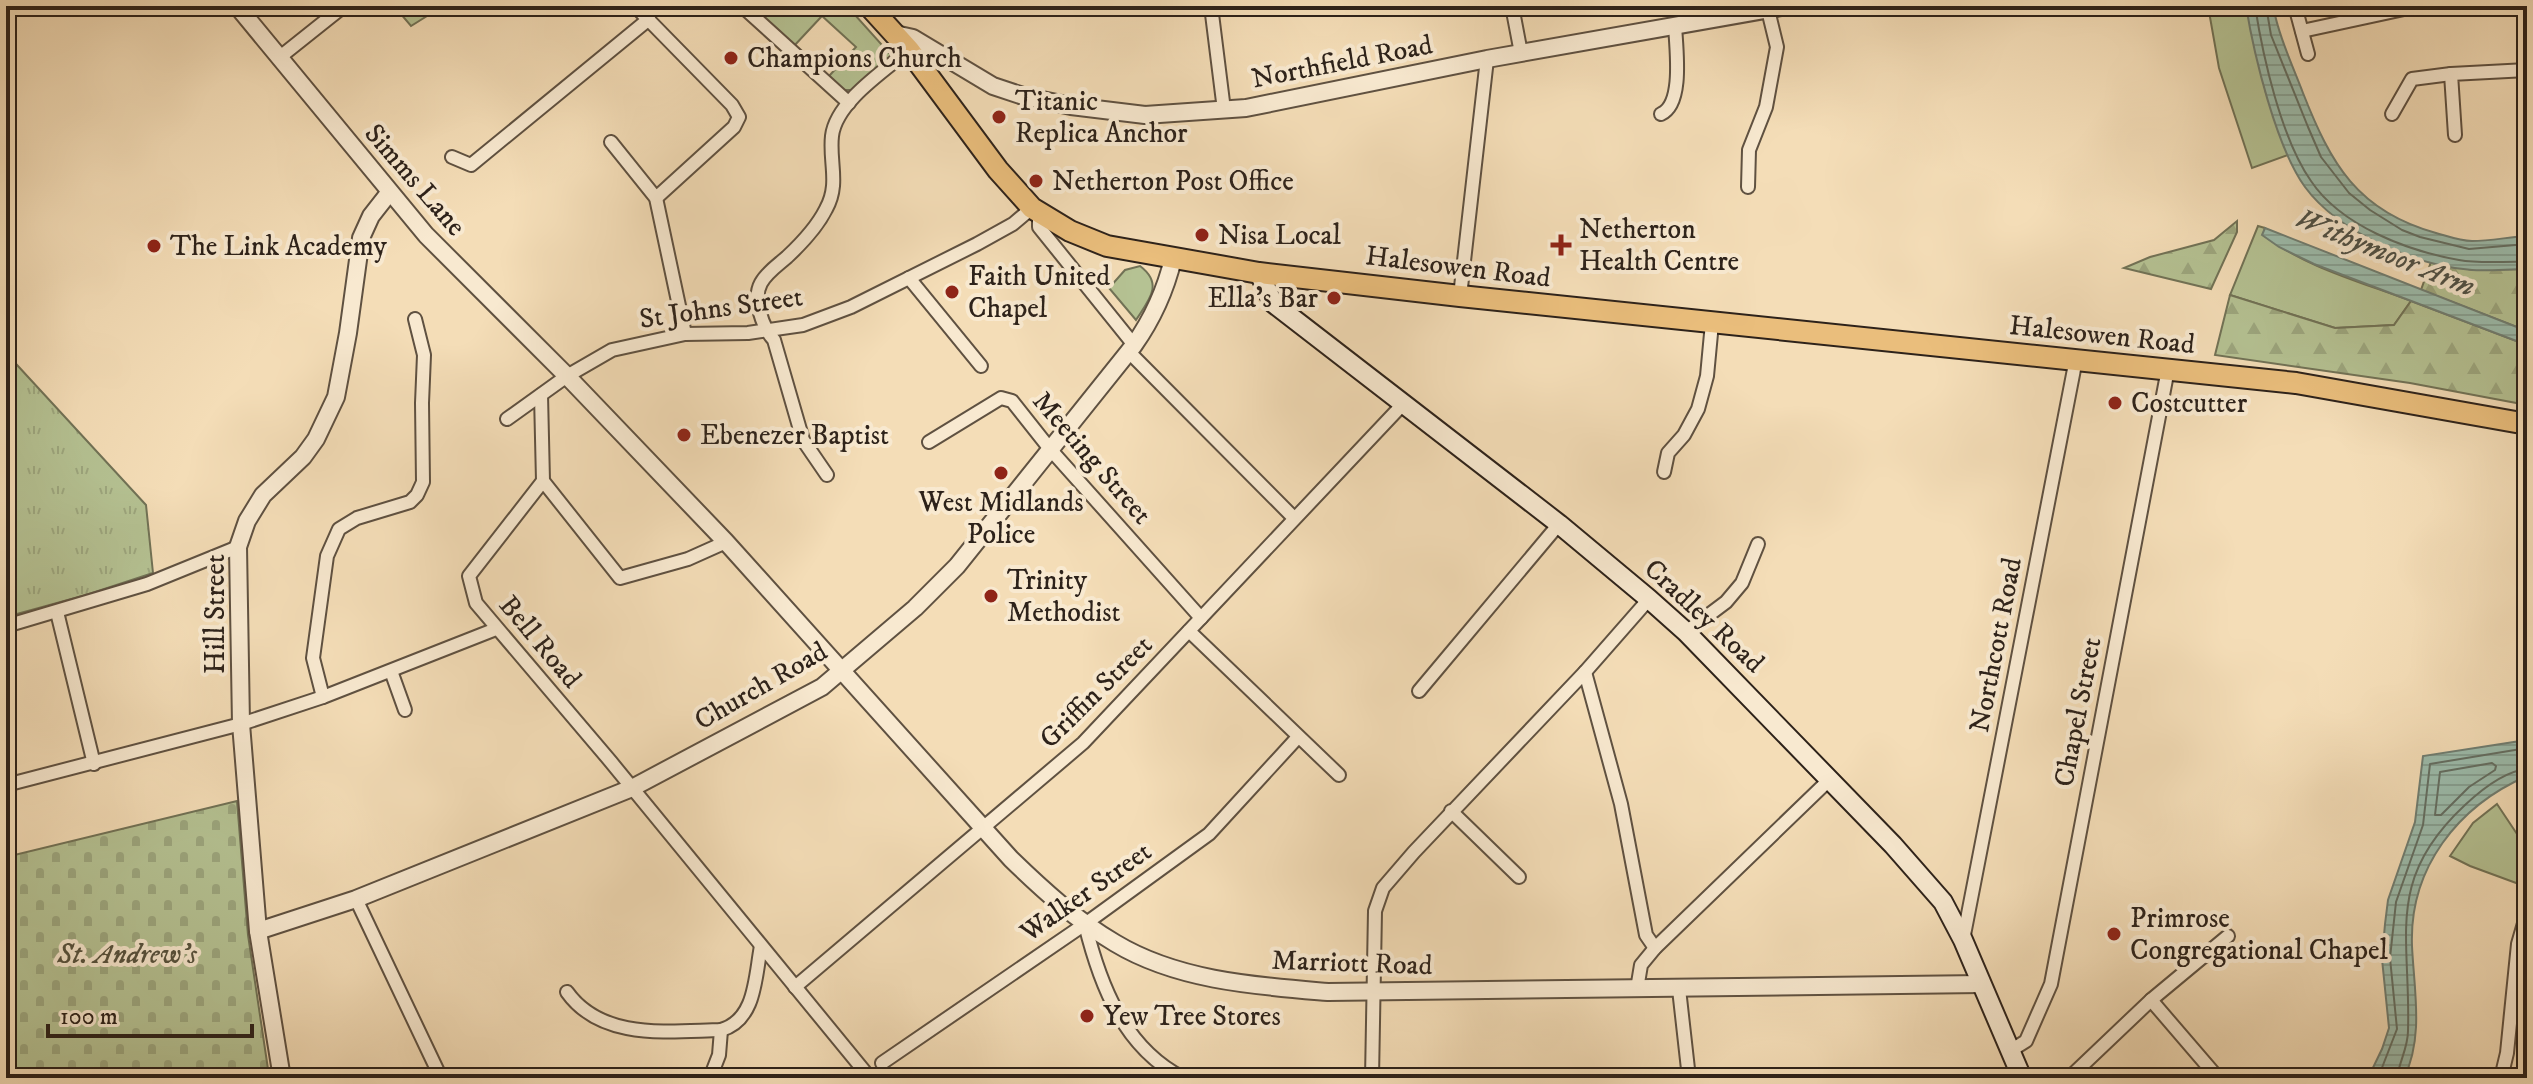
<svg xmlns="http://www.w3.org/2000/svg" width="2533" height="1084" font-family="'IM FELL DW Pica',serif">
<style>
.green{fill:#b5c293;stroke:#717256;stroke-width:2}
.forest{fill:url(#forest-firs);stroke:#717256;stroke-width:2}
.cemetery{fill:url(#cemetery-stones);stroke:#717256;stroke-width:2}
.park{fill:url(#park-tufts);stroke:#717256;stroke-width:2}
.water{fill:url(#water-rules);stroke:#707e72;stroke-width:2}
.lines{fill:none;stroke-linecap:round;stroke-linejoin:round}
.shore{stroke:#646f63;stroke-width:2}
.minor-casing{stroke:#5f5141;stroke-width:16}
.tertiary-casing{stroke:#5f5141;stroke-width:20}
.secondary-casing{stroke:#2d221a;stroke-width:22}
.primary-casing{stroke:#2d221a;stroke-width:24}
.minor{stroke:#f8e9d0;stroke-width:12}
.tertiary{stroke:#f8e9d0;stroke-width:16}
.secondary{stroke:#f8e9d0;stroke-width:18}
.primary{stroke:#eabe7c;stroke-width:20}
.poi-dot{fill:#8f2418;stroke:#f8e9d0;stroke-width:3}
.labels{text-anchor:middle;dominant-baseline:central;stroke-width:8;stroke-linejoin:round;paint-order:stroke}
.poi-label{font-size:28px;fill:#2d221a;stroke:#f8e9d0;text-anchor:start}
.street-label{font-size:28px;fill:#2d221a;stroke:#f8e9d0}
.park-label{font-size:28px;font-style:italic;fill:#56523e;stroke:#f8e9d0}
.water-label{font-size:30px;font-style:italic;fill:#4e5046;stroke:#f8e9d0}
</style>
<defs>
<pattern id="forest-firs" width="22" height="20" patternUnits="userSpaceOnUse" patternTransform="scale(2)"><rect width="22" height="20" fill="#b5c293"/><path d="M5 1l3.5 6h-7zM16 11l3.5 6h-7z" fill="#9ca67e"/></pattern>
<pattern id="cemetery-stones" width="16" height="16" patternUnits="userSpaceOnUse" patternTransform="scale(2)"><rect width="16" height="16" fill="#b5c293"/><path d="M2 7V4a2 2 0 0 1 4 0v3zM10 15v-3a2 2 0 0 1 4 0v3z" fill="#9ca67e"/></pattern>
<pattern id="park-tufts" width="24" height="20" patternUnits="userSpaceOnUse" patternTransform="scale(2)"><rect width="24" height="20" fill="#b5c293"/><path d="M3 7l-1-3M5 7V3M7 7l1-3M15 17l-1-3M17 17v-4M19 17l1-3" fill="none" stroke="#9ca67e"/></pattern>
<pattern id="water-rules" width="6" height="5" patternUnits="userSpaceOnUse" patternTransform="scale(2)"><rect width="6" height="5" fill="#9cbcac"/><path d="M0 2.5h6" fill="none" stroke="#87a193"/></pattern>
</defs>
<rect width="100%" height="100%" fill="#f4ddb7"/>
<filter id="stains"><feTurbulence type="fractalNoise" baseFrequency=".0025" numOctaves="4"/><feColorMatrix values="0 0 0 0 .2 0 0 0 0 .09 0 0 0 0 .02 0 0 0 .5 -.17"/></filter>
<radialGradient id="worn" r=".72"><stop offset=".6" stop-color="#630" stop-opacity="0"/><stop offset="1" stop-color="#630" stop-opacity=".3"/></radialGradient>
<g class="green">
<path d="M394 6H443L411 26Z"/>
<path d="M774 6H847L891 55 888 60 851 90H844L829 76 856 47 822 16 793 47 762 19Z"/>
<path d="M2208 6H2246L2266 93 2288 155 2252 168 2219 68Z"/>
<path d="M2258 226 2265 228 2263 235C2305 267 2361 282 2411 301L2394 325 2335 328 2230 295Z"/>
<path d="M1140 266C1164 284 1149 300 1136 320L1109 288 1125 270Z"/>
<path d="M2497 804 2527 849V887L2470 866 2450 856 2473 823Z"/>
</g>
<g class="forest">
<path d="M2237 221V232L2211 289 2124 268 2150 257 2214 240Z"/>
<path d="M2431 262 2473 270 2527 269V331L2421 290Z"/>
<path d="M2230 295 2335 328 2394 325 2411 301 2527 345V405L2410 383 2215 355Z"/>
</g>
<path class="cemetery" d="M237 801 248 935 268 1069 234 1078H6V857Z"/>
<path class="park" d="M6 353 146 505 153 573 86 595 6 617Z"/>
<g class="water">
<path d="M2246 6H2273C2279 37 2292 64 2303 93 2331 164 2357 211 2436 233 2447 236 2460 241 2472 241 2490 241 2509 237 2527 236V269C2509 269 2490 271 2472 270 2416 266 2338 232 2305 187 2276 147 2254 55 2246 6Z"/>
<path d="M2265 228 2527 331V345L2314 264 2279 247 2262 235Z"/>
<path d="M2527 740V776C2458 806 2409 868 2412 946 2414 990 2424 1037 2404 1078H2368L2382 1049 2389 1028 2382 959 2385 924 2388 900 2415 822 2423 756Z"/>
</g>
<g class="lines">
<g class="shore">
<path d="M2255 6C2263 57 2281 138 2311 181 2341 226 2408 251 2459 260 2481 264 2505 261 2527 262"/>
<path d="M2266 6 2271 35 2308 127 2321 157 2349 193 2370 210 2402 230 2420 237 2469 249 2527 244"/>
<path d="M2492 763 2496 766 2495 770 2469 787 2441 815H2435L2440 772Z"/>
<path d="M2378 1078 2397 1029 2390 958 2396 902 2423 825 2430 764 2527 748"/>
<path d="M2397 1078C2399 1062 2408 1048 2408 1031 2411 936 2384 880 2465 805 2481 790 2505 771 2527 769"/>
</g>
<defs>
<g id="minor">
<path d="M635 6 732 105 739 117 734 127 656 198"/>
<path d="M742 6 849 103"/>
<path d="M1211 6 1224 110"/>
<path d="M1512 6 1521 53"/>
<path d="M2295 6 2308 54"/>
<path d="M2302 31 2418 6"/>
<path d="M280 57 344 6"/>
<path d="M1661 114C1684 104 1676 48 1675 25"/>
<path d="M2392 114 2412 79 2451 74"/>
<path d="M2455 135 2451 74 2527 70"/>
<path d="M611 142 656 198 685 334"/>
<path d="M452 157 471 165 649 19"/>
<path d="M1748 187 1749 150 1766 107 1777 47 1768 10"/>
<path d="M1039 214V227L1134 345"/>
<path d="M909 278 981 366"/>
<path d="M1460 296 1487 59"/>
<path d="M1129 352 1294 518"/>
<path d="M541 395 543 481 620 578 688 559 726 542"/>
<path d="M507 419 567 376 612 350 685 334 748 333 803 325 851 307 977 244 1013 224 1032 208"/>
<path d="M929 442 1001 398 1012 401 1050 449 1201 618"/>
<path d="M1664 472 1668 453 1684 435 1698 409 1707 376 1712 323"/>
<path d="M827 475 803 440 774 340C763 328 752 299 761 283 767 272 778 265 787 257 802 243 817 227 826 209 840 184 829 162 832 136 836 102 884 71 909 50"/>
<path d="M543 481 469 576 476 603 611 762 870 1078"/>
<path d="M57 612 94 764"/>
<path d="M6 626 147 584 238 547"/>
<path d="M1189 631 1339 775"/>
<path d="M1686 632 1726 602 1742 583 1758 544"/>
<path d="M391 671 405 710"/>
<path d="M1585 672 1621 804 1646 935 1655 948"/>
<path d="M1419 691 1559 524"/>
<path d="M323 697 313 658 327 556 339 529 357 518 410 502 417 495 423 482 422 403 424 355 415 319"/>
<path d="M6 785 241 724 323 697 496 629"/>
<path d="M1451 811 1519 877"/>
<path d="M356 899 441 1078"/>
<path d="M1085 924C1100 985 1124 1048 1183 1078"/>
<path d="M1963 940 2076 359"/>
<path d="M795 987 1083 743 1404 403"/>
<path d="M1637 989 1641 965 1655 948 1829 780"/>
<path d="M1679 989 1689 1078"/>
<path d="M567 992C602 1041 669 1031 721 1030 756 1020 755 977 761 946"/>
<path d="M2151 1000 2218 1078"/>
<path d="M2010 1051 2026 1041 2051 984 2168 369"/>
<path d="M882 1063 1085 924 1209 834 1298 737"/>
<path d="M712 1073 719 1055 721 1030"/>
<path d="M1372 1078 1375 911 1383 888 1414 852 1585 672 1649 599"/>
<path d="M2069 1078 2151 1000 2228 936"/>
<path d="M2501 1078 2507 1053 2518 944 2527 913"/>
</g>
<g id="tertiary">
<path d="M237 6 426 235 567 376 726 542 1011 859C1044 891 1076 920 1115 943 1178 981 1257 986 1328 992L1982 984"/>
<path d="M895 34 913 38 993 86 1023 96 1071 106 1145 115 1246 108 1487 59 1787 6"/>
<path d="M258 931 356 899 632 788 822 687 915 608 957 566 1134 345C1153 318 1165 292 1173 259"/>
<path d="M282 1078 258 931 241 724 238 547 247 521 263 495 303 457 316 439 336 397 348 333 361 238 371 216 389 193"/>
</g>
<path id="secondary" d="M1259 273 1273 303 1559 524 1649 599 1686 632 1893 845 1943 902 1963 940 2022 1078"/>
<path id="primary" d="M869 6 909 50 998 170 1032 208 1070 231 1107 246 1259 273 1460 296 2296 383 2527 424"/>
</defs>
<use href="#minor" class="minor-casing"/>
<use href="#tertiary" class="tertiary-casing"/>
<use href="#secondary" class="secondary-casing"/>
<use href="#primary" class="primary-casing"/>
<use href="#minor" class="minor"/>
<use href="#tertiary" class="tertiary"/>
<use href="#secondary" class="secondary"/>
<use href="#primary" class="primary"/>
</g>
<g class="poi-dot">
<circle cx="731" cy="58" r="8"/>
<circle cx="999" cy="117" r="8"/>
<circle cx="1036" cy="181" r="8"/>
<circle cx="1202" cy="235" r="8"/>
<path d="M1557 233h8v8h8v8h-8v8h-8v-8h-8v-8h8z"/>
<circle cx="154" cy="246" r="8"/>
<circle cx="952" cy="292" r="8"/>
<circle cx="1334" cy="298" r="8"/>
<circle cx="2115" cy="403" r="8"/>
<circle cx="684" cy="435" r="8"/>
<circle cx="1001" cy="473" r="8"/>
<circle cx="991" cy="596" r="8"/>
<circle cx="2114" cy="934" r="8"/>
<circle cx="1087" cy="1016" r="8"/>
</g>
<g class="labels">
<g class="poi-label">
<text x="747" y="58">Champions Church</text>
<text x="1015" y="101">Titanic<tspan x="1015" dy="32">Replica Anchor</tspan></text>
<text x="1052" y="181">Netherton Post Office</text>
<text x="1579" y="229">Netherton<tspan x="1579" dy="32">Health Centre</tspan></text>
<text x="1218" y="235">Nisa Local</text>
<text x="170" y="246">The Link Academy</text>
<text x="968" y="276">Faith United<tspan x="968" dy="32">Chapel</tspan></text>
<text x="1318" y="298" text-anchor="end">Ella's Bar</text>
<text x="2131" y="403">Costcutter</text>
<text x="700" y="435">Ebenezer Baptist</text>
<text x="1001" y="502" text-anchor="middle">West Midlands<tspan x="1001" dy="32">Police</tspan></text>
<text x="1007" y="580">Trinity<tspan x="1007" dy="32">Methodist</tspan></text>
<text x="2130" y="918">Primrose<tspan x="2130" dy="32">Congregational Chapel</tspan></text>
<text x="1103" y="1016">Yew Tree Stores</text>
</g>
<g class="street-label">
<text transform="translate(1342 62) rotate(-11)">Northfield Road</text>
<text transform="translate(415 180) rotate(49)">Simms Lane</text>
<text transform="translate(1458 267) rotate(7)">Halesowen Road</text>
<text transform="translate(721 308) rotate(-8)">St Johns Street</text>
<text transform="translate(2102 335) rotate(6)">Halesowen Road</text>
<text transform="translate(1092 458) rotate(49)">Meeting Street</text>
<text transform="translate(215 614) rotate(-90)">Hill Street</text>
<text transform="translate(1704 616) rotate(43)">Cradley Road</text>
<text transform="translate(540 642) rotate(50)">Bell Road</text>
<text transform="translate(1996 645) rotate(-79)">Northcott Road</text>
<text transform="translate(761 686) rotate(-30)">Church Road</text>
<text transform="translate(1096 692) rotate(-45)">Griffin Street</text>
<text transform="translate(2078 712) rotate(-79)">Chapel Street</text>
<text transform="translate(1086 892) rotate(-35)">Walker Street</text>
<text transform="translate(1352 963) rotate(2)">Marriott Road</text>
</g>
<g class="park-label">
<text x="127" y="954">St. Andrew's</text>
</g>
<g class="water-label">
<text transform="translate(2385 253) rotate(22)">Withymoor Arm</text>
</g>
</g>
<rect width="2533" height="1084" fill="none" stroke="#f4ddb7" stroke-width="32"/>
<rect x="8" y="8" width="2517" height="1068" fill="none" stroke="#2d221a" stroke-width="4"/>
<rect x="16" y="16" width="2501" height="1052" fill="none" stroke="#2d221a" stroke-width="2"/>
<path d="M48 1024v12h204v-12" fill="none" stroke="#2d221a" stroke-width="4"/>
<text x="60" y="1024" font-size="24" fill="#2d221a" stroke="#f8e9d0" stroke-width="6" paint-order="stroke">100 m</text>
<rect width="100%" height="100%" filter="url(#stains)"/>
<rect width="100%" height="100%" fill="url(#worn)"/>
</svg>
